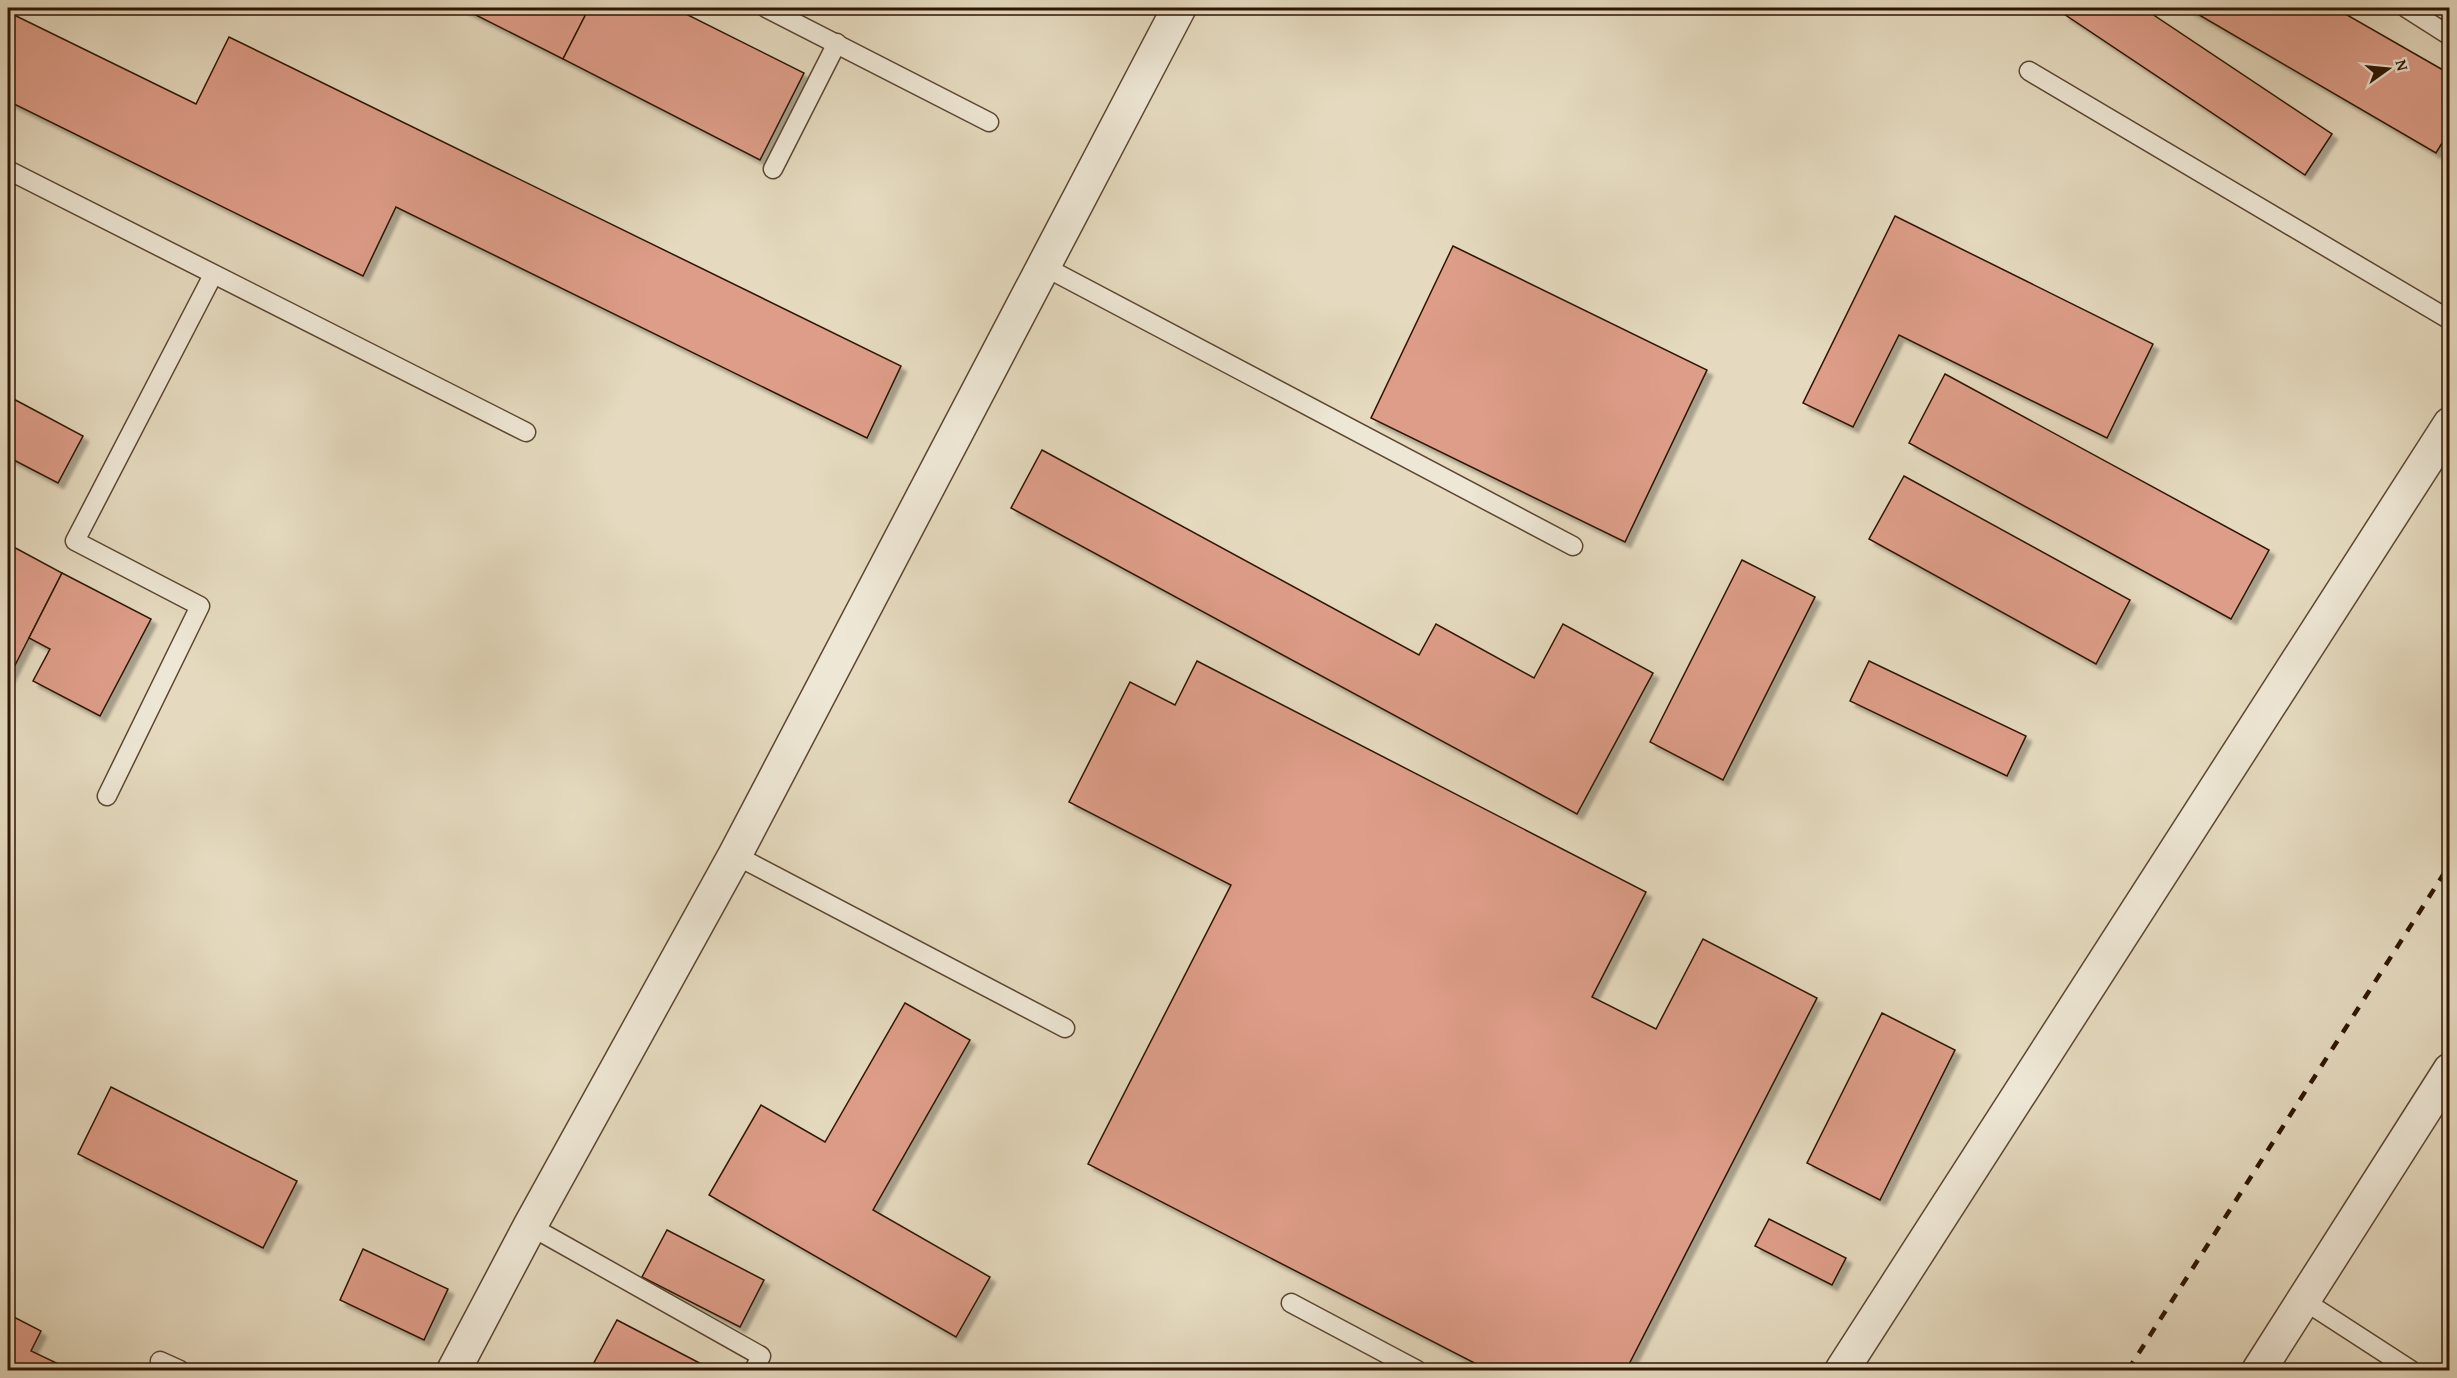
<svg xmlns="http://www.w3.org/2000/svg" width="2457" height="1378" font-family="'Gentium Book Plus',serif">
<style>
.building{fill:#de9d89;stroke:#2e1503;stroke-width:1.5;filter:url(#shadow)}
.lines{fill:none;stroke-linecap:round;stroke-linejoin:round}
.service-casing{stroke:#5c4632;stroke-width:21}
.minor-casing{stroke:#5c4632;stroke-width:36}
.service{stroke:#eee7d5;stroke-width:18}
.minor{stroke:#eee7d5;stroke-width:33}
.rail{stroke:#2e1503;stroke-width:4.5;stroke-dasharray:10 10;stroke-linecap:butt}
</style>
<defs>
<filter id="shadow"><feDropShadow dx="5.5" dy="5.5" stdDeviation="1.5" flood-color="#0004"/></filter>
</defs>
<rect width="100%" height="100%" fill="#e5dabf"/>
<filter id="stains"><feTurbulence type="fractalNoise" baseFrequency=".00333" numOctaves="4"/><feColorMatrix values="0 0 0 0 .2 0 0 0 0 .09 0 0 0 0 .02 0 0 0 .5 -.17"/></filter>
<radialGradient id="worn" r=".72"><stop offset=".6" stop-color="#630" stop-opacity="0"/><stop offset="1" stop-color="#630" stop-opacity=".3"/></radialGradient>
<g class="building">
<path d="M462 8H589L563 59Z"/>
<path d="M589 8H674L804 73 760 160 563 59Z"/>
<path d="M2068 8H2143L2332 134 2305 175 2064 14Z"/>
<path d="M2190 8H2335L2450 74V130L2436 153 2189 9Z"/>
<path d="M8 12 196 104 229 37 901 366 867 438 396 207 363 276 8 101Z"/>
<path d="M1895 216 2153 344 2107 438 1899 335 1853 427 1803 403Z"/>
<path d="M1453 246 1707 370 1625 542 1371 418Z"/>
<path d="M1945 374 2269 550 2231 619 1909 443Z"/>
<path d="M8 396 83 436 58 483 8 457Z"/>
<path d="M1042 450 1419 655 1436 624 1534 678 1563 624 1653 673 1577 814 1011 508Z"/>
<path d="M1904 476 2130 600 2096 664 1869 539Z"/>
<path d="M8 544 62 573 8 679Z"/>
<path d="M1742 560 1815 597 1723 780 1650 742Z"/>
<path d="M62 573 151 619 100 716 33 681 50 649 29 638Z"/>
<path d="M1197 661 1646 892 1592 997 1656 1029 1703 939 1817 998 1626 1370H1488L1088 1164 1231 885 1069 802 1130 682 1175 705Z"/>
<path d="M1869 661 2026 736 2007 776 1850 701Z"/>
<path d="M905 1003 970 1040 873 1210 990 1277 956 1337 709 1195 761 1105 825 1142Z"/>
<path d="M1882 1013 1955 1050 1880 1200 1807 1163Z"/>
<path d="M111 1087 297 1181 263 1248 78 1154Z"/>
<path d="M1769 1219 1846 1258 1832 1285 1755 1246Z"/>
<path d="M667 1230 764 1280 740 1327 642 1277Z"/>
<path d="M363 1249 448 1289 424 1340 340 1300Z"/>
<path d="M8 1314 41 1331 31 1351 71 1370H24L25 1369 8 1360Z"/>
<path d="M617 1320 711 1369 710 1370H590Z"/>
</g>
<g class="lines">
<defs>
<g id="service">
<path d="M766 8 989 122"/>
<path d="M2406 8 2450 36"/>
<path d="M2029 71 2450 320"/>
<path d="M773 169 837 43"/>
<path d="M8 170 526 432"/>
<path d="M1045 267 1573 546"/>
<path d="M107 796 200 606 75 541 213 275"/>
<path d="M735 855 1065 1028"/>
<path d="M530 1226 761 1356 754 1370"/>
<path d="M2303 1300 2411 1370"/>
<path d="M1291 1303 1417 1370"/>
<path d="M160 1361 180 1370"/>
</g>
<g id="minor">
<path d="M454 1370 530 1226 735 855 1179 8"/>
<path d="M1842 1370 2450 424"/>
<path d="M2259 1370 2450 1070"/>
</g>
</defs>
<use href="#service" class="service-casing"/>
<use href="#minor" class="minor-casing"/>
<use href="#service" class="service"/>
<use href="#minor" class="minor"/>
<path class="rail" d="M2128 1370 2450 864"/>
</g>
<rect width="2457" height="1378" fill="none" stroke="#e5dabf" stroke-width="30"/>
<rect x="9" y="9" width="2439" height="1360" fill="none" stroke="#2e1503" stroke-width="3"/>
<rect x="15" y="15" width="2427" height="1348" fill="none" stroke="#2e1503" stroke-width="1.5"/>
<g transform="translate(2388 69) rotate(75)" stroke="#eee7d5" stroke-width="4.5" paint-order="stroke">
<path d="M0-4.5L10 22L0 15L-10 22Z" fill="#2e1503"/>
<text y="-9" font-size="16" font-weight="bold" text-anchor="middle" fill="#2e1503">N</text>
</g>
<rect width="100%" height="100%" filter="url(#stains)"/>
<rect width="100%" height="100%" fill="url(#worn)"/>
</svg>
